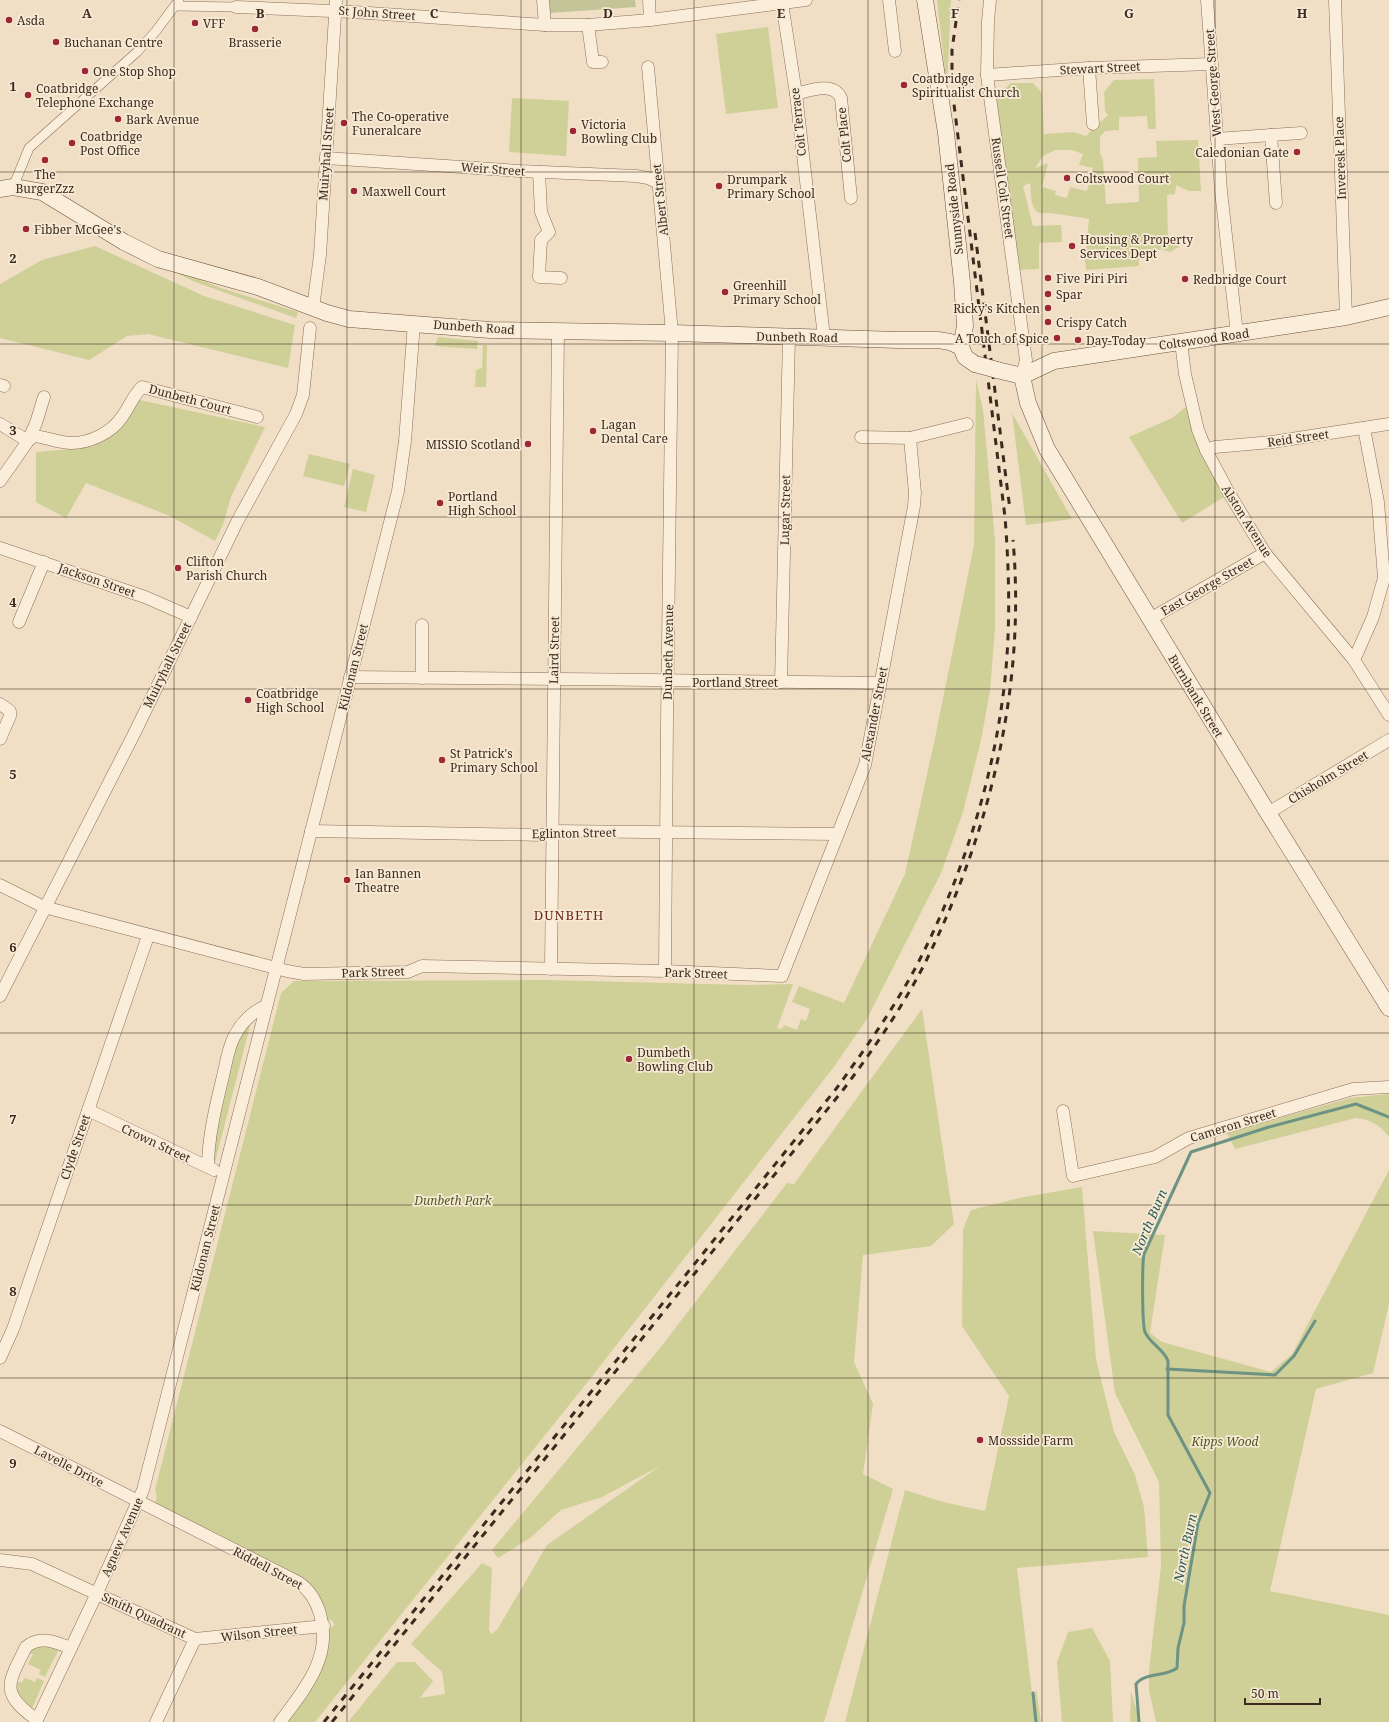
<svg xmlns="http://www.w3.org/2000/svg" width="1389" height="1722" font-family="'Noto Serif',serif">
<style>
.green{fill:#cfcf98;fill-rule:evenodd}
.cemetery{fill:#c3c498}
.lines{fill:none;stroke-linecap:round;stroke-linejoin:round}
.stream{stroke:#6d9385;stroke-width:3}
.pedestrian-casing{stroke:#8c6f5a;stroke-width:10}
.minor-casing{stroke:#8c6f5a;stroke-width:13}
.secondary-casing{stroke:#6e503d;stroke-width:17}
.pedestrian{stroke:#faedd9;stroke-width:9}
.minor{stroke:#faedd9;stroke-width:12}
.secondary{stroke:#faedd9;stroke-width:16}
.rail{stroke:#3c2a1f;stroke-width:3;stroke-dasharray:7 7;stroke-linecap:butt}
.secondary-bridge-casing{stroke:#6e503d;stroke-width:17;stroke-linecap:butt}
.secondary-bridge{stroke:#faedd9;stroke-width:16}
.grid{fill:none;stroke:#3c2a1f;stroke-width:1;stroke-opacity:0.55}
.poi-dot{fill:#9e2735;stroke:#f7ead5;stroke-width:1.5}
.labels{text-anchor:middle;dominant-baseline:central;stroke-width:3.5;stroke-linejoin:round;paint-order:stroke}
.street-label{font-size:12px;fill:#3c2a1f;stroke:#f7ead5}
.poi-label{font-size:12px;fill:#3c2a1f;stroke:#f7ead5;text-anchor:start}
.park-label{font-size:12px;font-style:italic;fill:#525924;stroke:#f7ead5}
.neighbourhood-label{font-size:13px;letter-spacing:1px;fill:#6a241c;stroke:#f7ead5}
.water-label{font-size:13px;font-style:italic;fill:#2d5c54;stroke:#f7ead5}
.grid-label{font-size:13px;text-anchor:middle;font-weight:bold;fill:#3c2a1f;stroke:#f7ead5;stroke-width:3.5;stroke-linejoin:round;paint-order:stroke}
</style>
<rect width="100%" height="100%" fill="#f0dfc5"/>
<g class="green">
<path d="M937 0H951L947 88Z"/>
<path d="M768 27 778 108 726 114 716 34Z"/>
<path d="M1154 79 1156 129H1148L1147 116 1119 117V130L1105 131 1100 137V153L1103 160 1106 204 1139 202 1138 158 1157 157 1156 141 1198 140 1201 191H1189L1176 185 1175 194 1167 195 1168 242H1181L1179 247 1170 252 1161 249 1153 252 1149 250H1138L1139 266 1086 270 1085 260 1089 219C1075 217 1062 214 1048 213 1044 213 1038 214 1036 211 1030 203 1031 191 1030 183L1023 186 1033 226 1061 225 1062 242 1039 243V269L1014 270 991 102 1011 83H1033L1042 93 1044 134 1073 132 1086 136 1108 115 1105 111 1104 92 1114 80ZM1055 150H1072L1083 154 1079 165 1093 168 1087 191 1070 187 1067 198 1055 195 1056 191 1042 187 1048 163 1035 168 1043 156Z"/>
<path d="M512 98 569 101 566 156 509 152Z"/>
<path d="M95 246 204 296 295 325 288 368 148 334 127 336 89 360 0 338V284L42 260Z"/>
<path d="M150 260 221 288 298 312 296 318 195 282Z"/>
<path d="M438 337 478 341 477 349 435 346Z"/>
<path d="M483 345H487L486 387H475L476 370 482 368Z"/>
<path d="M976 380 983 410 995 540V628L990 691 981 740 963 812 941 873 867 1019 833 1068 586 1384 315 1722H286L315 1684 323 1667 329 1630 334 1625 332 1620 327 1621C319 1600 318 1589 299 1577L159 1505 155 1502 157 1497 155 1490 281 993 294 981 546 980 747 985 793 984 777 1028 782 1029 784 1025 797 1030 801 1019 806 1021 810 1009 792 1002 799 986 844 1003 905 874 935 738 974 545Z"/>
<path d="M135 399 265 427 231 497 223 525 215 541 170 516 86 483 66 518 36 502V452L84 448Z"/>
<path d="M1187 406 1201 452 1224 497 1182 523 1129 437 1172 418Z"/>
<path d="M1012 413 1072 519 1026 525Z"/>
<path d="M309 454 350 464 344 486 303 476Z"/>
<path d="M353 469 375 475 366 512 344 507Z"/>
<path d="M922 1009 954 1224 931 1246 863 1255 854 1362 873 1404 863 1474 893 1489 824 1722H348L397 1662H415L433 1681 420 1698 445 1694 442 1672 411 1644 482 1563 492 1568 489 1630 491 1634 497 1630 547 1545 660 1466 602 1497 561 1510 530 1538 498 1558 492 1550 660 1348 787 1183 794 1184Z"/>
<path d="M251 1022 215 1162H213L215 1131 236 1040Z"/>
<path d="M1389 1094V1137C1379 1124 1371 1120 1356 1118L1235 1149 1227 1133 1350 1098Z"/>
<path d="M1389 1170V1304L1373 1373 1316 1389 1270 1591 1389 1615V1722H1156L1149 1690V1670L1161 1566 1159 1482 1115 1393 1093 1231 1165 1235 1150 1333 1162 1342 1271 1372 1292 1354Z"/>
<path d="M1082 1187 1096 1359 1114 1432 1135 1475 1144 1507 1148 1557 1017 1568 1033 1702 1036 1689 1041 1722H845L905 1490 943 1502 985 1511 1009 1396 962 1326 963 1229 971 1210 1019 1198Z"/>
<path d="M1092 1628 1110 1661 1113 1722H1062L1057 1662 1068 1632Z"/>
<path d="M33 1646 60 1647 45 1677 39 1674 41 1670 28 1664 33 1654 26 1653Z"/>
<path d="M25 1678 35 1682 37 1678 44 1681 30 1713 11 1683 22 1682Z"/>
<path d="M1131 1691 1140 1722H1130Z"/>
</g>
<path class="cemetery" d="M549 0H635L636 7 550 13Z"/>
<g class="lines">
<g class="stream">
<path d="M1167 1369 1275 1375 1294 1356 1315 1321"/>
<path d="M1033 1693 1036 1722"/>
<path d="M1139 1722 1136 1684C1145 1672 1166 1677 1177 1668L1178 1648 1184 1623V1606L1198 1523 1210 1493 1168 1415V1361C1164 1349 1150 1344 1145 1332 1142 1324 1142 1264 1144 1254L1191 1152 1269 1127 1356 1104 1389 1117"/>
</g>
<defs>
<g id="pedestrian">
<path d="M176 6 236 7"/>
<path d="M13 187 29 148 137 52 156 31 179 0"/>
</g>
<g id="minor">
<path d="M543 0 545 25"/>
<path d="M649 0 650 20"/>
<path d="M889 0 895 51"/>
<path d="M990 0 988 21 987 75 1026 360 1022 376"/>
<path d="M1207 0 1221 191 1237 334"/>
<path d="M1335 0 1346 317"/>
<path d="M782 3 796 94 824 337"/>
<path d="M236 7 354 12 545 25H588L650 20 806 0"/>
<path d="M588 25 593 62H602"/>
<path d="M648 67 672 333 667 722 665 971"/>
<path d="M1089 68 1093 124"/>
<path d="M987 75 1089 68 1212 64"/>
<path d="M796 94C809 91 833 81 841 98L851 198"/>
<path d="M1271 135 1301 133"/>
<path d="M1217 139 1271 135 1276 203"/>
<path d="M326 158 520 171 636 176 648 178 659 183"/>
<path d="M539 172 541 212 549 232 541 240 539 277 561 278"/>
<path d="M313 308 320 255 336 0"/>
<path d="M1181 342 1185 374 1198 430 1206 450 1229 493 1265 553 1354 660 1389 715"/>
<path d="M0 385 4 386"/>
<path d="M0 424 28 441 36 423 44 397"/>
<path d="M910 438 967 424"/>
<path d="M1206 450 1215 447 1272 442 1389 424"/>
<path d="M0 481 28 441 34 436C46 437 59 443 71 443 90 443 111 433 122 417 130 406 132 397 142 387L257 417"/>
<path d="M0 548 145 597 191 617"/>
<path d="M1150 619 1265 553"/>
<path d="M19 622 44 562"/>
<path d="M1354 660 1373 617 1384 578 1378 502 1364 428"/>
<path d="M350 677C527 679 703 680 880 683"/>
<path d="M422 678V625"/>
<path d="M781 682 789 337"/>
<path d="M0 704 10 711V716L0 739"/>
<path d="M1268 813 1389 740"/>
<path d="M311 831 545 835 553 831 837 834"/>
<path d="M0 885 44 907 287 971 304 974 408 972 422 966 665 971 782 976 865 765 914 506 915 493 910 438 861 437"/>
<path d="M551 969 558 331"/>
<path d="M0 996 135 732 237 522 296 414 303 395 310 328"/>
<path d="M88 1110 214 1170"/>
<path d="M1063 1111 1073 1176 1155 1157 1189 1138 1353 1089 1389 1087"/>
<path d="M208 1167C208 1137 216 1105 223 1076 226 1063 228 1049 234 1037 241 1023 252 1012 266 1006"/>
<path d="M0 1358 13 1329 148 936"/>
<path d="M0 1431 298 1582C310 1590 316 1600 320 1614 333 1657 304 1690 280 1722"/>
<path d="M0 1560 32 1564 195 1639 156 1722"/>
<path d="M195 1639 324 1626"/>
<path d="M37 1720C0 1693 7 1685 26 1647 40 1635 55 1642 71 1648"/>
<path d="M36 1722 97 1593 143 1490 398 491 405 441 414 323"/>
</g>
<g id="secondary">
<path d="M925 0 946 133 962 282 965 326 961 347 965 357 975 364"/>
<path d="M0 189 13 187 42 192 124 242 158 259 258 287 327 313 349 319 490 330 672 333 898 340H938L950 342 961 347"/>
<path d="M997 370 1022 376"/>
<path d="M1022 376 1028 403 1047 449 1268 813 1389 1008"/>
<path d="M1022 376 1054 361 1346 317 1389 307"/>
</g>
</defs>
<use href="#pedestrian" class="pedestrian-casing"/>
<use href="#minor" class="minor-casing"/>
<use href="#secondary" class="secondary-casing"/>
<use href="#pedestrian" class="pedestrian"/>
<use href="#minor" class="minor"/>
<use href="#secondary" class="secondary"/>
<g class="rail">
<path d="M975 233 1010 510"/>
<path d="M324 1722 836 1089C865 1049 895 1007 918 963 958 885 988 797 1001 710 1011 646 1010 581 1005 517L952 88V50L959 0"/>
<path d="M332 1722 843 1090C873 1050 902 1008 925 963 990 832 1026 687 1013 540"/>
</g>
<defs>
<path id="secondary-bridge" d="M975 364 997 370"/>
</defs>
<use href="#secondary-bridge" class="secondary-bridge-casing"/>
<use href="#secondary-bridge" class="secondary-bridge"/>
</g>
<path class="grid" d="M174 0V1722M347 0V1722M521 0V1722M694 0V1722M868 0V1722M1042 0V1722M1215 0V1722M0 172H1389M0 344H1389M0 517H1389M0 689H1389M0 861H1389M0 1033H1389M0 1205H1389M0 1378H1389M0 1550H1389"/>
<g class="poi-dot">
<circle cx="9" cy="20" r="4"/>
<circle cx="195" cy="23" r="4"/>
<circle cx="255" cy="29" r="4"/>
<circle cx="56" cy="42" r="4"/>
<circle cx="85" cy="71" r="4"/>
<circle cx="904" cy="85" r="4"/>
<circle cx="28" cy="95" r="4"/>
<circle cx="118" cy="119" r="4"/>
<circle cx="344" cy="123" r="4"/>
<circle cx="573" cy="131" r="4"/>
<circle cx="72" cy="143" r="4"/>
<circle cx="1297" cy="152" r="4"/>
<circle cx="45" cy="160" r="4"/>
<circle cx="1067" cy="178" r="4"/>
<circle cx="719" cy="186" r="4"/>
<circle cx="354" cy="191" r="4"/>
<circle cx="26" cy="229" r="4"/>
<circle cx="1072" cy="246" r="4"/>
<circle cx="1048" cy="278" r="4"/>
<circle cx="1185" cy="279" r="4"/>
<circle cx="725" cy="292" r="4"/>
<circle cx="1048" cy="294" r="4"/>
<circle cx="1048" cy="308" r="4"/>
<circle cx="1048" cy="322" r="4"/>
<circle cx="1057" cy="338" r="4"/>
<circle cx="1078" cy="340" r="4"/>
<circle cx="593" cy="431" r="4"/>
<circle cx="528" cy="444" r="4"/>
<circle cx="440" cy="503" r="4"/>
<circle cx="178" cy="568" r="4"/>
<circle cx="248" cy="700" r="4"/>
<circle cx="442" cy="760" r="4"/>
<circle cx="347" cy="880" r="4"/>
<circle cx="629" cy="1059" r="4"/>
<circle cx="980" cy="1440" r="4"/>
</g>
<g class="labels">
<g class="street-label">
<text transform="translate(377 13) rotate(4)">St John Street</text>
<text transform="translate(1100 68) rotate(-3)">Stewart Street</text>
<text transform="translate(1213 83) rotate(-94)">West George Street</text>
<text transform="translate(798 122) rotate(-96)">Colt Terrace</text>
<text transform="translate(844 135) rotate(-96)">Colt Place</text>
<text transform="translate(326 154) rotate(-86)">Muiryhall Street</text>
<text transform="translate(1340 158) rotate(-92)">Inveresk Place</text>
<text transform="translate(493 169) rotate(4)">Weir Street</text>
<text transform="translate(1003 188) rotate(82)">Russell Colt Street</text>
<text transform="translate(660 200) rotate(-96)">Albert Street</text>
<text transform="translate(954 209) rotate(-96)">Sunnyside Road</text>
<text transform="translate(474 327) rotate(4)">Dunbeth Road</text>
<text transform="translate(797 337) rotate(1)">Dunbeth Road</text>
<text transform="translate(1204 339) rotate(-8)">Coltswood Road</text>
<text transform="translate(190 399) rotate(15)">Dunbeth Court</text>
<text transform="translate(1298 438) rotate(-8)">Reid Street</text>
<text transform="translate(785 510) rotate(-89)">Lugar Street</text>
<text transform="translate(1247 521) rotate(58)">Alston Avenue</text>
<text transform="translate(97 580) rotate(19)">Jackson Street</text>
<text transform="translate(1207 586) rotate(-30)">East George Street</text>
<text transform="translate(554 650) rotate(-89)">Laird Street</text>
<text transform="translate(668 652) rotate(-89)">Dunbeth Avenue</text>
<text transform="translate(167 665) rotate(-64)">Muiryhall Street</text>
<text transform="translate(353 667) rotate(-76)">Kildonan Street</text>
<text x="735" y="682">Portland Street</text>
<text transform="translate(1196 696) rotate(59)">Burnbank Street</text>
<text transform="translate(874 714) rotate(-79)">Alexander Street</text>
<text transform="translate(1328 777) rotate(-31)">Chisholm Street</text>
<text transform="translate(574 833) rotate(-1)">Eglinton Street</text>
<text transform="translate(373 972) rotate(-2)">Park Street</text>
<text transform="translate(696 973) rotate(2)">Park Street</text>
<text transform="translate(1233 1125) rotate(-17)">Cameron Street</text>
<text transform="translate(156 1143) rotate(25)">Crown Street</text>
<text transform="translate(75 1147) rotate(-71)">Clyde Street</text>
<text transform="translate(205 1248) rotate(-76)">Kildonan Street</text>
<text transform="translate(69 1466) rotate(27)">Lavelle Drive</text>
<text transform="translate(122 1537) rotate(-66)">Agnew Avenue</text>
<text transform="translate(268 1568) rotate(28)">Riddell Street</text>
<text transform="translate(144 1615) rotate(25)">Smith Quadrant</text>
<text transform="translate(259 1633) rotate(-6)">Wilson Street</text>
</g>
<g class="poi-label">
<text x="17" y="20">Asda</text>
<text x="203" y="23">VFF</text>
<text x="64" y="42">Buchanan Centre</text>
<text x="255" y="42" text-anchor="middle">Brasserie</text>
<text x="93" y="71">One Stop Shop</text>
<text x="912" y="78">Coatbridge<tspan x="912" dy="14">Spiritualist Church</tspan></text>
<text x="36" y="88">Coatbridge<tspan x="36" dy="14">Telephone Exchange</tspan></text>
<text x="352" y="116">The Co-operative<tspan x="352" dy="14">Funeralcare</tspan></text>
<text x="126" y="119">Bark Avenue</text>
<text x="581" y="124">Victoria<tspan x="581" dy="14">Bowling Club</tspan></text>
<text x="80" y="136">Coatbridge<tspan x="80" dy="14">Post Office</tspan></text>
<text x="1289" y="152" text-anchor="end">Caledonian Gate</text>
<text x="45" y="174" text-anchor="middle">The<tspan x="45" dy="14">BurgerZzz</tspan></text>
<text x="1075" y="178">Coltswood Court</text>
<text x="727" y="179">Drumpark<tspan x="727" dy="14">Primary School</tspan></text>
<text x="362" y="191">Maxwell Court</text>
<text x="34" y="229">Fibber McGee's</text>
<text x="1080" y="239">Housing &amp; Property<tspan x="1080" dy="14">Services Dept</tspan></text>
<text x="1056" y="278">Five Piri Piri</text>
<text x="1193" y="279">Redbridge Court</text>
<text x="733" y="285">Greenhill<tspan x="733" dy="14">Primary School</tspan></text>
<text x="1056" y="294">Spar</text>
<text x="1040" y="308" text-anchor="end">Ricky's Kitchen</text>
<text x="1056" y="322">Crispy Catch</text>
<text x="1049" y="338" text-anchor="end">A Touch of Spice</text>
<text x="1086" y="340">Day-Today</text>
<text x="601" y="424">Lagan<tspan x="601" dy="14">Dental Care</tspan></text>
<text x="520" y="444" text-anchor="end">MISSIO Scotland</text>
<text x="448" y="496">Portland<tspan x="448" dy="14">High School</tspan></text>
<text x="186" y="561">Clifton<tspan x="186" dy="14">Parish Church</tspan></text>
<text x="256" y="693">Coatbridge<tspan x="256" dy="14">High School</tspan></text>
<text x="450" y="753">St Patrick's<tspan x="450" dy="14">Primary School</tspan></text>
<text x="355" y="873">Ian Bannen<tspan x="355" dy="14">Theatre</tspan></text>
<text x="637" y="1052">Dumbeth<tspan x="637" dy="14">Bowling Club</tspan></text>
<text x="988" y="1440">Mossside Farm</text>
</g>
<g class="park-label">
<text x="453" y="1200">Dunbeth Park</text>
<text x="1225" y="1441">Kipps Wood</text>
</g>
<g class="neighbourhood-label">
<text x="569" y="915">DUNBETH</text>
</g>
<g class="water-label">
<text transform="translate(1149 1222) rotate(-67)">North Burn</text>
<text transform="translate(1185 1548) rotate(-78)">North Burn</text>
</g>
</g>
<g class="grid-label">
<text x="87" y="18">A</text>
<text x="260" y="18">B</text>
<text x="434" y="18">C</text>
<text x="608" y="18">D</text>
<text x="781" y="18">E</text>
<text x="955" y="18">F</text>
<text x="1129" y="18">G</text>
<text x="1302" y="18">H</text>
<text x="13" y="91">1</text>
<text x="13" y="263">2</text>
<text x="13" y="435">3</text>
<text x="13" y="607">4</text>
<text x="13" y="779">5</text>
<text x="13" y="952">6</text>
<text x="13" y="1124">7</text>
<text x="13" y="1296">8</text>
<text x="13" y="1468">9</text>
</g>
<path d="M1245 1698v6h75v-6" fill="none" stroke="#3c2a1f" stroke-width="2"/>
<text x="1251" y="1698" font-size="12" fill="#3c2a1f" stroke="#f7ead5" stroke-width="3" paint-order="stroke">50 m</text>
</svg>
